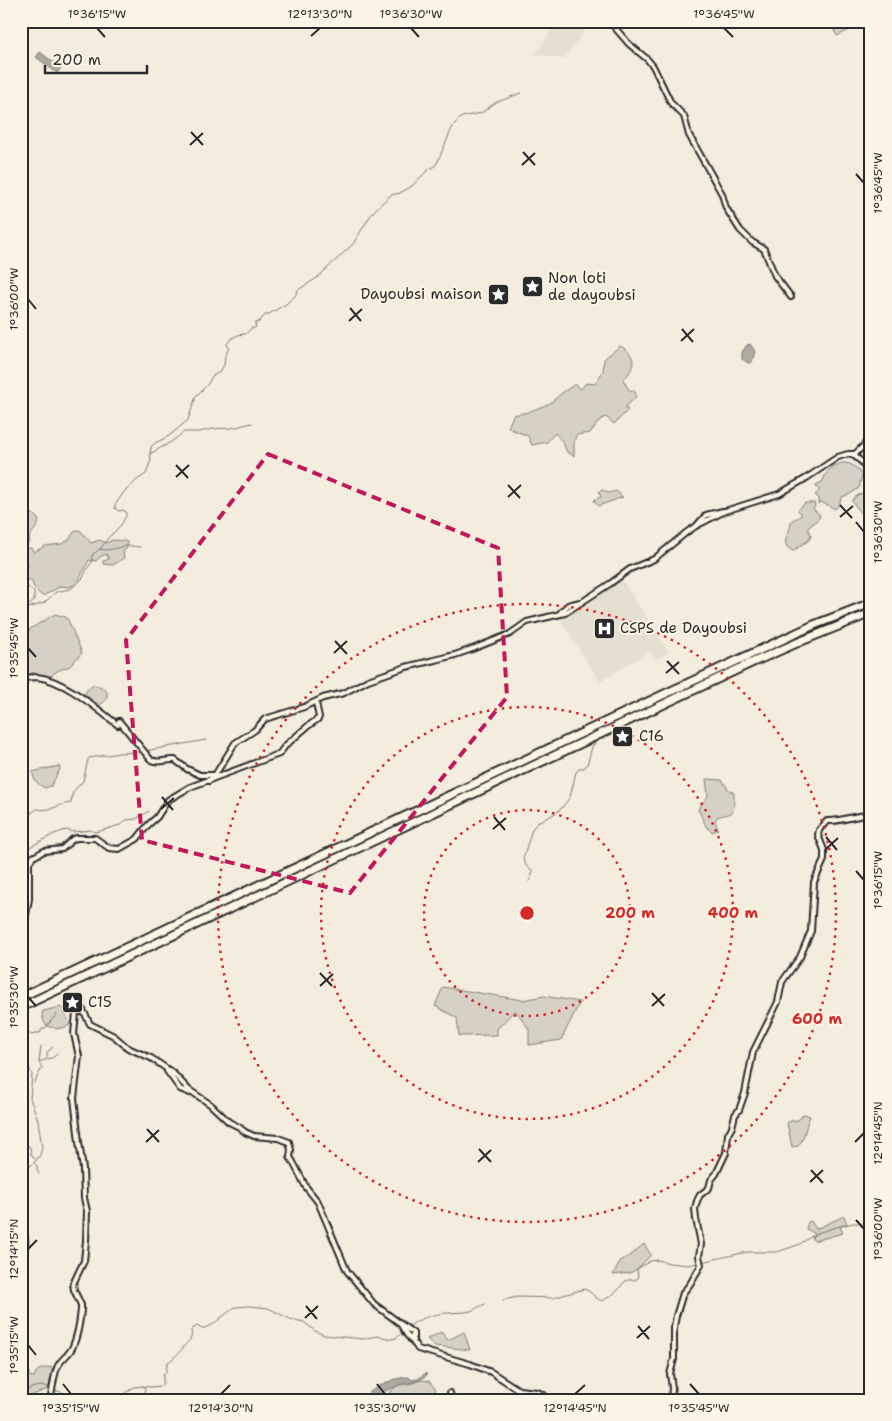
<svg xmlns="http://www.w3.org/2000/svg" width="892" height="1421" font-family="'Shantell Sans',sans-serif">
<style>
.built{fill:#e5dfd0}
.green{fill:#d6d1c4;stroke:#807e78}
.water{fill:#afaaa0;stroke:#7a7771}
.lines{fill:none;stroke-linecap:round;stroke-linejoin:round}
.stream{stroke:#7a7771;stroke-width:1}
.street-casing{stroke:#2b2b2b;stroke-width:8}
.highway-casing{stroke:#2b2b2b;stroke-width:11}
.street{stroke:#fcf5e5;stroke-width:4}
.highway{stroke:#fcf5e5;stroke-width:7}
.marked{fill:none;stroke:#c2185b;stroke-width:4;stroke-dasharray:10 6;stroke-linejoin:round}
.ticks{fill:none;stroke:#2b2b2b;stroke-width:2}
.ring{fill:none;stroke:#d62828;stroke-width:2.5;stroke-dasharray:2.5 5}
.labels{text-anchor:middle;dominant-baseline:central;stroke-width:4;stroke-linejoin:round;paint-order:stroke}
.poi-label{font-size:15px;fill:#2b2b2b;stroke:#fcf5e5;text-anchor:start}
.centre{fill:#d62828;stroke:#fcf5e5;stroke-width:2.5}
.ring-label{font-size:15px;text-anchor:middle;font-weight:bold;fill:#d62828;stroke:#fcf5e5;stroke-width:4;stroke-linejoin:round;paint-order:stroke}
.neatline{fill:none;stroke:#2b2b2b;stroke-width:2}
.ticks-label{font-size:12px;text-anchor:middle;fill:#2b2b2b}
</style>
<rect width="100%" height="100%" fill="#f4edde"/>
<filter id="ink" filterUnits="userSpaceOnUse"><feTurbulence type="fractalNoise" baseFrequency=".02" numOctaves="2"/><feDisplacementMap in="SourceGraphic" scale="10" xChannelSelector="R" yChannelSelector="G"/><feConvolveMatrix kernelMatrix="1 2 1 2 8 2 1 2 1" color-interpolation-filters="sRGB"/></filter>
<g filter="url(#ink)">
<g class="built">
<path d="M558 21H592L564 59 535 54Z"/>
<path d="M622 580 669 652 656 660 649 651 600 682 560 619Z"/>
</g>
<g class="green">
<path d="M829 21H868L837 36Z"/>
<path d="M620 346C638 356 636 367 623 380L629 390 634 391 636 394 635 398 625 407 628 410 614 424 606 417C598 419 595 428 590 433L576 435 574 443V456L567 452 562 441 555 433 547 442 532 445 528 436 508 428 513 415 528 412 549 404 562 393 575 384 581 389 586 383 595 384 603 371 604 359Z"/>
<path d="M842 463C850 462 858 468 862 475L859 488 850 494 842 497 839 505 835 509 821 502 818 504V497L815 495 820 490 816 487V485L823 481C825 471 833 466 842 463Z"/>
<path d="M602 490 609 493 616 491 623 497 598 506 594 500 601 497 599 492Z"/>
<path d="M871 491V526L852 501C856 494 863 493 871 491Z"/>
<path d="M805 503H814L815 506 813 509 819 514 820 517 808 528 811 536 809 540 793 551C777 544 792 532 791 521L802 515 798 510Z"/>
<path d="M29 512 33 514 39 520C38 528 32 531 29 538L30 542 26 545 27 548H31L34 552 45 546 61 544 69 540 74 532 80 530 91 543 99 540 107 543 112 540 125 541 127 542V548L123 552 124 558 113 565 103 564V561L109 559 106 554 100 557 96 561 89 560 79 580 72 586 68 587 61 586 43 596C37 593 33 587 31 580H26L24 582 25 587 21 589V557H26L23 549V541L21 539V517Z"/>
<path d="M55 614 66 617 68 620 82 653 70 666 57 671 46 680 37 677 33 672 26 678 21 677V641L30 629Z"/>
<path d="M92 685C99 685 102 687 107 692V699L98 707 88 701 85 694 87 690Z"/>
<path d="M59 766 60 769 51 786 45 788C37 784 34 780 32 772Z"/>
<path d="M706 779 722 780 729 790 734 793V806L732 813 717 817 715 821 718 829 713 832 707 828 698 809 708 796Z"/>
<path d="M443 987 522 1000 544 996 580 1002 561 1040 529 1045V1029L515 1010 497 1029V1035L459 1036 457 1018 435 1006Z"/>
<path d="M60 1007 63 1009 70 1025 66 1027 56 1029C51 1026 55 1028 50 1027 44 1026 43 1019 42 1014L43 1011Z"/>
<path d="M804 1114 810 1116C805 1127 805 1138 798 1146L792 1147 787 1123 790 1121 798 1120Z"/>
<path d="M844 1216 847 1224 840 1227 843 1233 814 1241 812 1238 814 1233 806 1229 808 1222 811 1221 816 1229Z"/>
<path d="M644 1244 651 1255 637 1269 630 1273 613 1275 620 1262 619 1261 631 1255Z"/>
<path d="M441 1332 448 1340 464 1332 470 1350 435 1346 427 1339Z"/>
<path d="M25 1361V1371L29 1372V1376L34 1377C37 1368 41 1369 51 1367L54 1374 53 1387 25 1398H21V1362Z"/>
<path d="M421 1380 429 1381 436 1390 425 1400H395L389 1393 398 1385 409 1384Z"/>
</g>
<g class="water">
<path d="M40 52 61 68 57 73 36 57Z"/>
<path d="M750 344 755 351 752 362C748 365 746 361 742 359V352L747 345Z"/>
<path d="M426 1373 427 1375C415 1385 409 1381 397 1386 385 1391 379 1395 366 1396 375 1386 395 1377 409 1377L412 1380 418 1379Z"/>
</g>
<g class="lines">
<g class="stream">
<path d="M21 37 28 21"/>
<path d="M150 454 171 442 184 432H199L213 429 232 428 252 423"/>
<path d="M21 541 23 544 21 548 24 554V560L28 565 24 577 25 587 21 589"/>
<path d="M100 549C112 552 117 546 128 546 133 546 136 547 140 547"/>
<path d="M24 583 34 592V601L26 608"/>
<path d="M21 613 25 609 44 603 56 592 70 589 77 584 83 578 87 569 92 562V555L100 549 109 537 121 525 126 516V512L123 510 118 511 115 508V505L124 492 132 485 137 480 146 474 151 460 150 454 151 447 155 443 169 436 188 420 196 396 208 384 212 376 220 372 224 365 225 356 229 348 227 344C231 338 237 334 245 334L252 328H255L256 327 255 323 259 322 265 315 269 314 286 304 295 296 298 290 317 278 353 244 372 213 380 205 391 195 400 193 412 186 429 169 434 167 437 163 453 126 458 120 462 117 481 113 495 103 521 93"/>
<path d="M145 751 206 740"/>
<path d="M21 820 37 809C51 812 58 804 71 803L73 792 83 781 88 760 89 758 119 753 141 752"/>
<path d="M21 861 25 853 30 847 54 834 66 830 74 832 90 830 95 832 100 831 120 825 126 820 136 819 149 811"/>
<path d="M529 882 533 871 527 867 523 859 532 829 539 821 549 817 561 809 570 797 576 772 580 768H584L587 765 592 747 599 738"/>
<path d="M21 1034 24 1037 27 1063 32 1075 30 1098 38 1120 42 1148 40 1155 34 1163 21 1175"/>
<path d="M24 1036 26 1032 32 1035 34 1033H40L42 1029 45 1028 57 1014"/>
<path d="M47 1058V1052L53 1047"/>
<path d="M39 1062 41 1046"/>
<path d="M34 1083 42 1068 39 1062 54 1057 57 1053"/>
<path d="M21 1140 30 1147 31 1154 35 1159"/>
<path d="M35 1164 37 1166V1170L39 1174"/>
<path d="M21 1213 27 1223 26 1228C31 1241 29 1245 27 1258 26 1264 27 1269 26 1275L21 1278"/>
<path d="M21 1270 24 1276"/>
<path d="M503 1300 518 1297 553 1298 584 1289C592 1291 595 1300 603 1301 608 1297 614 1294 618 1290 625 1282 623 1279 635 1280L638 1278 637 1269 650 1261 658 1260 669 1263 688 1265 747 1252H777L798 1245 817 1233 840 1226 854 1223 871 1224"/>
<path d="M407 1328C417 1319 433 1314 447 1313 455 1312 463 1313 471 1311 475 1309 480 1306 485 1304"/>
<path d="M143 1386 150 1387 161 1386 163 1383V1375L166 1372 167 1363C174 1358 178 1354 183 1348 188 1340 193 1341 191 1330L197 1326 202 1329 212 1325 235 1307 251 1306 268 1308 290 1319 304 1322 315 1331 324 1335 363 1339 377 1336 392 1339 396 1338 405 1331"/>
<path d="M21 1390 24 1391C33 1387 41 1384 51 1388"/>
<path d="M54 1390 67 1394 95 1400"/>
<path d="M116 1400 134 1387 143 1386 145 1389 142 1400"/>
</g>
<defs>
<g id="street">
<path d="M609 21 629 44 647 59 653 66 671 103 684 116 689 135 722 194 726 208 740 230 752 242 764 249 775 276 791 297"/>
<path d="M853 455 862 462 871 478"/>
<path d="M698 524 706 515 723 511"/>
<path d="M559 614 568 605 580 602"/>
<path d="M21 678C26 678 32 677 37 677 65 680 97 709 118 725"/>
<path d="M119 721 151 760C160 764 166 759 175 760L187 769 200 775H215"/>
<path d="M209 781 215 775 235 743 255 730 265 719 304 707 323 698 344 693 368 680 406 667 455 655 475 648 510 634 527 622 565 613 611 583 630 569 654 559 687 532 696 526 725 511 779 494 805 479 838 457 848 454H855L871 439"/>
<path d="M24 925 29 899V863L30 861 33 857 44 851 62 849 73 839 77 838H95L109 848 119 849 137 839 148 825 157 817 168 800 190 787 279 754 286 745 308 726 318 719 319 717 316 703"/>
<path d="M167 1071 180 1089 190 1093"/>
<path d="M399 1322 407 1335 414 1343"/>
<path d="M450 1393 452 1400"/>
<path d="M50 1400C53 1389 53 1378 57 1368 60 1359 70 1355 73 1346 77 1337 80 1320 81 1310V1305L74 1290 73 1284 84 1261 86 1241 87 1211 84 1198 83 1169 79 1142 74 1098 79 1056 74 1034 76 1013 83 1010 90 1024 114 1036 128 1048 151 1058 173 1073 189 1090 210 1104 229 1122 239 1127 245 1132 254 1136 278 1138 289 1142 291 1150 290 1157 293 1162 306 1187 318 1202 347 1271 374 1304 413 1333V1342L418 1349 470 1364 491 1372 519 1390 537 1392 544 1395 549 1400"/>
<path d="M671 1400 672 1388 670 1374 674 1359V1327L676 1316 683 1293 690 1284 701 1265 699 1256 701 1244 696 1219 695 1209 697 1201 700 1195 709 1188 711 1180 716 1174 726 1153 728 1134 732 1127 735 1115 739 1110 745 1093 753 1052 778 1002 782 982 800 957 811 931 814 882 824 860V850L818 835 819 830 827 821C842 822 856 814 871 815"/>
</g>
<g id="highway">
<path d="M21 997 669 692 814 625 871 603"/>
<path d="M21 1007 751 663 799 642 871 613"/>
</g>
</defs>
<use href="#street" class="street-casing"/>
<use href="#highway" class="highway-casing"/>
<use href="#street" class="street"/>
<use href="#highway" class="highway"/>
</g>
</g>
<path class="marked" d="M268 454 498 548 507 697 350 893 142 840 126 640Z"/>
<path class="ticks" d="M97 28 105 37M411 28 419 37M724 28 733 37M311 36 320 28M191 132 203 145M190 145 203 133M523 152 535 165M522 165 535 153M856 174 864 183M28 299 36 309M350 308 361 321M349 321 362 309M682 329 693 342M681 341 694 329M176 465 188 478M176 477 189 465M508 485 520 498M508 497 521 485M840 505 852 518M840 517 853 506M856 522 864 532M335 641 347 654M28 648 36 657M334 653 347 641M667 661 679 674M666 673 679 662M162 797 173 810M161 809 174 798M494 817 505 830M493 829 506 818M826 837 837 850M825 850 838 838M856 871 864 880M320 973 332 986M320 986 333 974M652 993 664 1006M28 997 36 1006M652 1006 665 994M147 1129 159 1142M146 1142 159 1130M855 1142 864 1133M479 1149 491 1162M478 1162 491 1150M811 1170 823 1183M810 1182 823 1170M856 1220 864 1229M28 1249 37 1240M306 1306 317 1319M305 1318 318 1306M638 1326 649 1339M637 1338 650 1326M28 1345 36 1355M63 1384 71 1394M377 1384 385 1394M690 1384 699 1394M221 1394 230 1385M575 1394 585 1385"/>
<g class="ring">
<circle cx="527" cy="913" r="103"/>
<circle cx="527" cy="913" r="206"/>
<circle cx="527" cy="913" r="309"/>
</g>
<defs>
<symbol id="sight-square" viewBox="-11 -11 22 22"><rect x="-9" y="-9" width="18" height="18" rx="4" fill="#2b2b2b" stroke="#fcf5e5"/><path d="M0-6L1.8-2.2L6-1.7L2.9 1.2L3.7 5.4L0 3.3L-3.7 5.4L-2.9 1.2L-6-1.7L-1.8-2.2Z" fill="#fff"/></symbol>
<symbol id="hospital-square" viewBox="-11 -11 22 22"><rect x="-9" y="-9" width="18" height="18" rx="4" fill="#2b2b2b" stroke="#fcf5e5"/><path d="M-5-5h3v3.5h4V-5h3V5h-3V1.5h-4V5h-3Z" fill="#fff"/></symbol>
</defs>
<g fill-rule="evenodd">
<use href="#sight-square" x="520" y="274" width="25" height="25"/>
<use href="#sight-square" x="486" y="282" width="25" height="25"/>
<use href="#hospital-square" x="592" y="616" width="25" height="25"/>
<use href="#sight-square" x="610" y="724" width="25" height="25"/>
<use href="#sight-square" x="60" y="990" width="25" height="25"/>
</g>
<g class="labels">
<g class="poi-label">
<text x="548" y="278">Non loti<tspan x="548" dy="17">de dayoubsi</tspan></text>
<text x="482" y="294" text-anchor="end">Dayoubsi maison</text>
<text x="620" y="628">CSPS de Dayoubsi</text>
<text x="639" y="736">C16</text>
<text x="88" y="1002">C15</text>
</g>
</g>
<circle cx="527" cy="913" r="8" class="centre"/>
<g class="ring-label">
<text x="630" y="918">200 m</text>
<text x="733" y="918">400 m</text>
<text x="817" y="1024">600 m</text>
</g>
<rect width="892" height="1421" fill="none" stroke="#fcf5e5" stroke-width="55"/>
<path d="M45 65v8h102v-8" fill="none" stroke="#2b2b2b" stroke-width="2.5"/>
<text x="52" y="65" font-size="15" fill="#2b2b2b" stroke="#fcf5e5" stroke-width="4" paint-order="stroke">200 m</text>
<rect x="28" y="28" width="836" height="1366" class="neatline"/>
<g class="ticks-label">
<text x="97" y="18">1°36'15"W</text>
<text x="320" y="18">12°13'30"N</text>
<text x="411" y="18">1°36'30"W</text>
<text x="724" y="18">1°36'45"W</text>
<text transform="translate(878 183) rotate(-90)" y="4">1°36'45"W</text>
<text transform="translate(14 299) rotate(-90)" y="4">1°36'00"W</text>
<text transform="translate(878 532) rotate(-90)" y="4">1°36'30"W</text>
<text transform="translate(14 648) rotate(-90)" y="4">1°35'45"W</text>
<text transform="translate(878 880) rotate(-90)" y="4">1°36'15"W</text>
<text transform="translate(14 997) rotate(-90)" y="4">1°35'30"W</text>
<text transform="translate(878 1133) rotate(-90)" y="4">12°14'45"N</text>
<text transform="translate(878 1229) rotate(-90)" y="4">1°36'00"W</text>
<text transform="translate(14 1249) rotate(-90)" y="4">12°14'15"N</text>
<text transform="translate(14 1345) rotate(-90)" y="4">1°35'15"W</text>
<text x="71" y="1412">1°35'15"W</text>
<text x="221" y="1412">12°14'30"N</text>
<text x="385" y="1412">1°35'30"W</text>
<text x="575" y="1412">12°14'45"N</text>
<text x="699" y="1412">1°35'45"W</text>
</g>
</svg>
